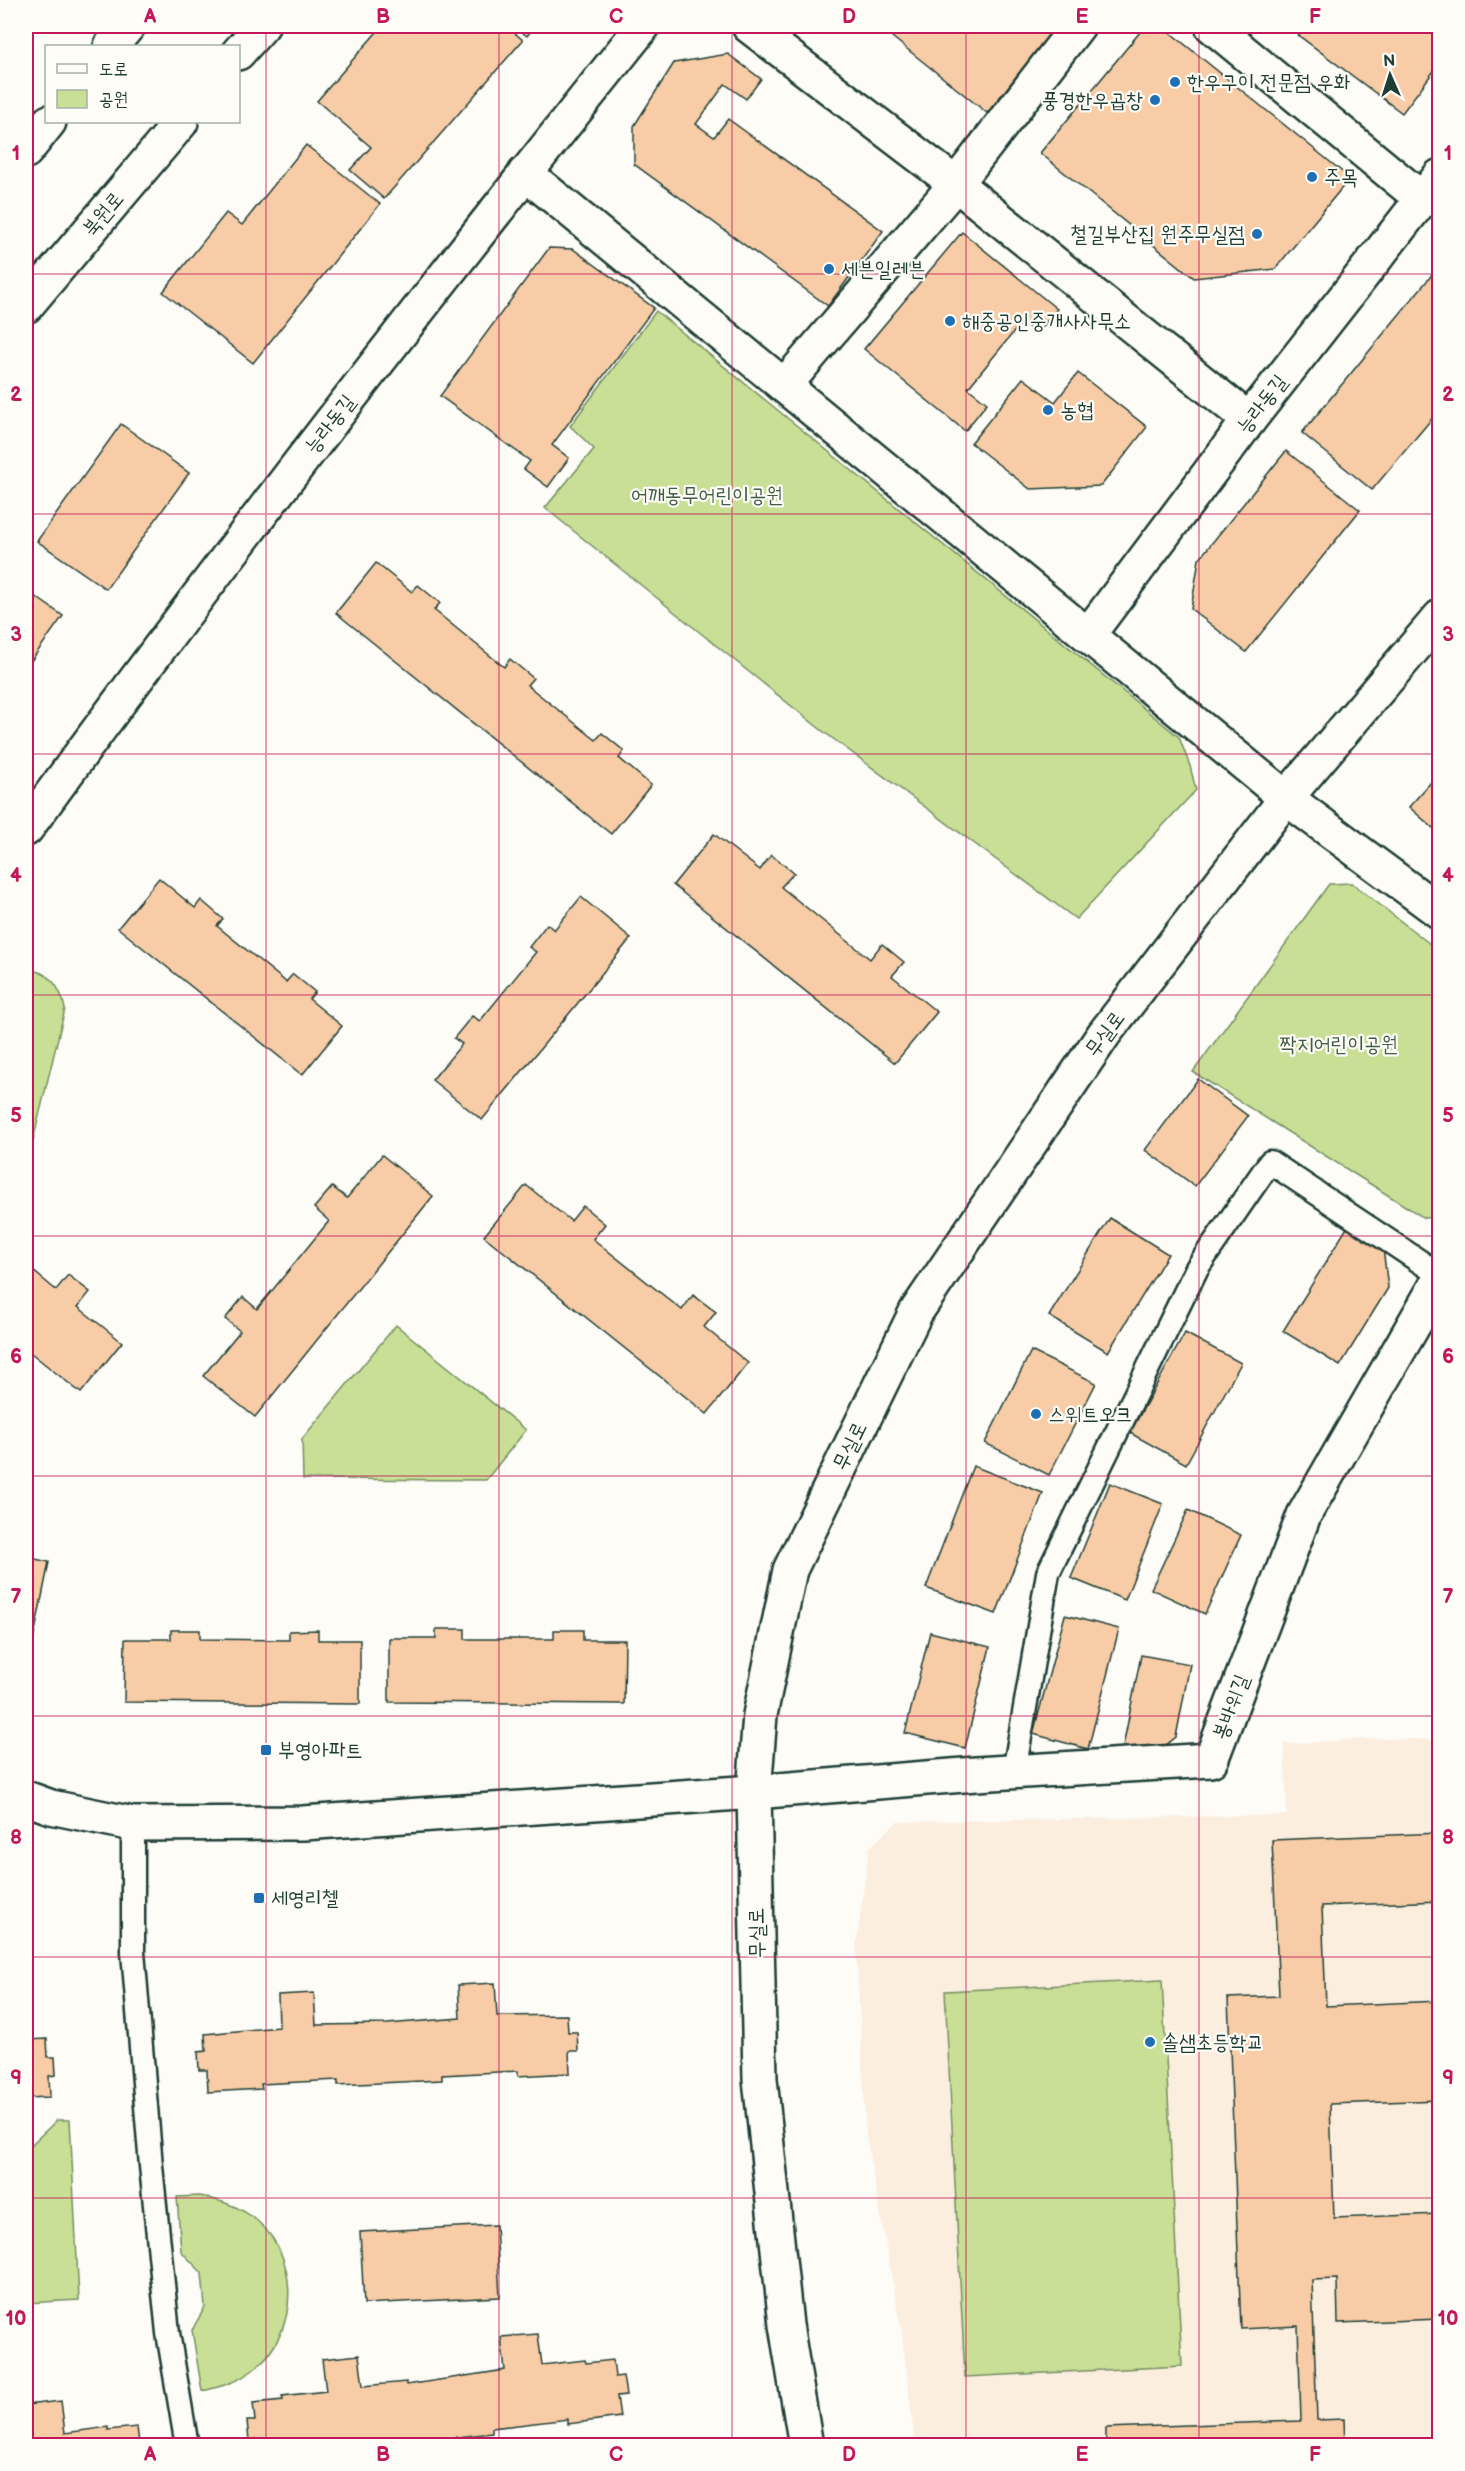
<svg xmlns="http://www.w3.org/2000/svg" width="1465" height="2471" font-family="'Balsamiq Sans','Poor Story',sans-serif">
<style>
.built{fill:#fbeedf}
.green{fill:#c8df95;stroke:#748e64;stroke-width:1.5}
.building{fill:#f7cca6;stroke:#1f3d34;stroke-width:1.5}
.lines{fill:none;stroke-linecap:round;stroke-linejoin:round}
.lane-casing{stroke:#1f3d34;stroke-width:27}
.street-casing{stroke:#1f3d34;stroke-width:38}
.secondary-casing{stroke:#1f3d34;stroke-width:38}
.lane{stroke:#fdfcf7;stroke-width:22}
.street{stroke:#fdfcf7;stroke-width:33}
.secondary{stroke:#fdfcf7;stroke-width:33}
.grid{fill:none;stroke:#c2185b;stroke-width:1.5;stroke-opacity:0.55}
.poi-dot{fill:#1f6fb2;stroke:#fdfcf7;stroke-width:2}
.labels{text-anchor:middle;dominant-baseline:central;stroke-width:4.5;stroke-linejoin:round;paint-order:stroke}
.poi-label{font-size:21px;fill:#1f3d34;stroke:#fdfcf7;text-anchor:start}
.street-label{font-size:21px;fill:#1f3d34;stroke:#fdfcf7}
.park-label{font-size:21px;fill:#415d47;stroke:#fdfcf7}
.neatline{fill:none;stroke:#c2185b;stroke-width:2}
.grid-label{font-size:20px;text-anchor:middle;font-weight:bold;fill:#c2185b}
</style>
<rect width="100%" height="100%" fill="#fdfcf7"/>
<filter id="ink" filterUnits="userSpaceOnUse"><feTurbulence type="fractalNoise" baseFrequency=".0167" numOctaves="2"/><feDisplacementMap in="SourceGraphic" scale="12" xChannelSelector="R" yChannelSelector="G"/><feConvolveMatrix kernelMatrix="1 2 1 2 8 2 1 2 1" color-interpolation-filters="sRGB"/></filter>
<g filter="url(#ink)">
<path class="built" d="M1381 1738 1439 1740V2445H915L902 2333 866 2137 856 1946 869 1848 897 1822 1287 1815 1284 1744Z"/>
<g class="green">
<path d="M656 311 1179 737 1190 766 1196 790 1076 919 820 729 545 508 594 449 570 426Z"/>
<path d="M1352 883 1439 951V1217L1424 1218 1193 1072 1329 884Z"/>
<path d="M26 969C49 971 61 987 65 1009L31 1149 26 1145Z"/>
<path d="M396 1325 526 1430 486 1480 303 1479 302 1439Z"/>
<path d="M1162 1980 1182 2366 965 2377 945 1991Z"/>
<path d="M57 2120H70L79 2300 26 2303V2154L33 2143Z"/>
<path d="M200 2196C217 2200 233 2204 248 2214 301 2248 302 2332 253 2370 238 2382 220 2387 202 2391L192 2330 205 2307 202 2273 181 2251 177 2197Z"/>
</g>
<g class="building">
<path d="M382 26H506L523 40 384 199 350 170 371 147 317 101Z"/>
<path d="M514 26H535L527 36Z"/>
<path d="M901 26H1058L987 113 892 37Z"/>
<path d="M1145 26H1162L1350 178 1275 269 1194 278 1040 153Z"/>
<path d="M1305 26H1440V63L1402 113 1298 35Z"/>
<path d="M728 54 761 79 746 99 725 84 696 124 714 137 728 119 883 231 828 306 634 164V126L674 63Z"/>
<path d="M306 145 380 204 253 363 163 292 226 213 242 225Z"/>
<path d="M962 232 1057 309 1037 334 1022 322 968 388 987 403 965 431 864 349Z"/>
<path d="M549 248 573 249 654 308 552 445 569 458 548 487 524 469 530 461 440 396Z"/>
<path d="M1435 271 1440 275V409L1372 490 1302 433Z"/>
<path d="M1078 373 1147 427 1101 486 1030 489 971 443 1023 378 1055 402Z"/>
<path d="M121 424 189 473 106 589 37 541Z"/>
<path d="M1286 451 1360 510 1246 652 1191 609 1199 559Z"/>
<path d="M376 563 412 592 418 585 440 603 434 610 504 667 510 659 533 678 527 685 596 740 602 733 624 751 619 758 651 785 611 834 336 613Z"/>
<path d="M26 590 63 616 26 668Z"/>
<path d="M1440 772V834L1409 807Z"/>
<path d="M714 834 760 870 771 855 794 873 781 887 870 959 882 944 904 962 892 976 937 1012 895 1063 673 885Z"/>
<path d="M159 878 195 908 201 900 223 919 217 926 286 982 293 974 315 992 309 999 342 1026 302 1075 118 928Z"/>
<path d="M581 897 631 938 482 1120 432 1080 462 1044 454 1038 472 1016 480 1021 536 952 529 947 547 924 554 930Z"/>
<path d="M1198 1079 1248 1116 1195 1186 1145 1150Z"/>
<path d="M382 1155 433 1196 255 1417 203 1376 240 1331 225 1319 243 1297 257 1309 329 1221 314 1208 332 1187 347 1198Z"/>
<path d="M526 1185 571 1221 583 1206 605 1224 593 1239 682 1310 693 1295 716 1312 704 1327 748 1363 707 1414 484 1236Z"/>
<path d="M1110 1218 1168 1254 1108 1352 1049 1316Z"/>
<path d="M1348 1226 1383 1248 1388 1288 1340 1366 1283 1331Z"/>
<path d="M26 1265 56 1290 68 1275 90 1292 78 1307 122 1342 81 1393 26 1349Z"/>
<path d="M1185 1333 1241 1363 1186 1464 1130 1433Z"/>
<path d="M1031 1351 1096 1383 1049 1475 985 1443Z"/>
<path d="M973 1466 1043 1493 996 1614 926 1588Z"/>
<path d="M1110 1483 1163 1504 1125 1600 1071 1578Z"/>
<path d="M1188 1510 1241 1535 1205 1614 1151 1589Z"/>
<path d="M26 1557 49 1562 26 1676Z"/>
<path d="M1065 1615 1119 1629 1088 1749 1033 1734Z"/>
<path d="M436 1629H465V1639H554V1630H583V1640H625L624 1704 389 1702V1638H436Z"/>
<path d="M171 1630H200V1639L289 1640V1631L318 1630V1640H360V1704L124 1702 125 1639H171Z"/>
<path d="M930 1632 990 1647 965 1748 905 1733Z"/>
<path d="M1141 1655 1190 1664 1176 1737 1151 1757 1122 1752Z"/>
<path d="M1440 1833V1901L1322 1906 1326 2006 1440 2001V2100L1330 2104 1334 2218 1440 2214V2319L1338 2323 1337 2279 1312 2280 1317 2420 1344 2419 1345 2446H1106V2428L1301 2421 1298 2326 1241 2329 1228 1998 1279 1996 1272 1840Z"/>
<path d="M495 1983 497 2016 567 2015 568 2032H577L578 2051H569L570 2073 518 2076V2071L442 2075V2080L338 2085V2080L261 2084 262 2089 208 2092 207 2070H199L198 2052 206 2051 205 2034 279 2027 278 1995 314 1993 316 2025 387 2024 460 2018 458 1985Z"/>
<path d="M47 2039 48 2057H55L56 2075 49 2076 50 2097 26 2098V2040Z"/>
<path d="M496 2225 500 2297 364 2304 360 2232Z"/>
<path d="M538 2334 542 2365 585 2360 586 2363 613 2360 615 2377 623 2376 626 2395 617 2396 620 2417 568 2424V2419L492 2428V2433L389 2445 388 2440 343 2446H258L257 2439 249 2440 247 2421H255L253 2403 283 2400 282 2396 326 2391 322 2359 359 2355 363 2386 406 2382V2385L505 2370 501 2337Z"/>
<path d="M61 2401 65 2433 108 2427V2430L137 2427 139 2444 147 2443V2446H26V2437H28L26 2405Z"/>
</g>
<g class="lines">
<defs>
<g id="lane">
<path d="M1014 1772 1048 1573 1197 1268 1270 1162 1440 1275"/>
<path d="M133 1824V1952L151 2166 168 2333 187 2446"/>
</g>
<g id="street">
<path d="M749 26 956 184 1249 420"/>
<path d="M1212 26 1422 199"/>
<path d="M525 173 1286 798 1440 912"/>
<path d="M784 386 956 184 1078 26"/>
<path d="M1088 635 1249 420 1440 176"/>
<path d="M26 829C224 556 432 290 643 26"/>
<path d="M754 1792 976 1774 1211 1760 1304 1515 1440 1279"/>
</g>
<g id="secondary">
<path d="M111 46 128 26"/>
<path d="M238 53 262 26"/>
<path d="M26 151 49 122"/>
<path d="M26 306 181 122"/>
<path d="M26 1798 51 1807 133 1824 303 1823 754 1792"/>
<path d="M806 2446 786 2325 760 2079 754 1792 760 1715 790 1570 916 1312 1104 1034 1286 798 1440 617"/>
</g>
</defs>
<use href="#lane" class="lane-casing"/>
<use href="#street" class="street-casing"/>
<use href="#secondary" class="secondary-casing"/>
<use href="#lane" class="lane"/>
<use href="#street" class="street"/>
<use href="#secondary" class="secondary"/>
</g>
</g>
<path class="grid" d="M266 26V2446M499 26V2446M732 26V2446M966 26V2446M1199 26V2446M26 274H1440M26 514H1440M26 754H1440M26 995H1440M26 1236H1440M26 1476H1440M26 1716H1440M26 1957H1440M26 2198H1440"/>
<g class="poi-dot">
<circle cx="1175" cy="82" r="6"/>
<circle cx="1155" cy="100" r="6"/>
<circle cx="1312" cy="177" r="6"/>
<circle cx="1257" cy="234" r="6"/>
<circle cx="829" cy="269" r="6"/>
<circle cx="950" cy="321" r="6"/>
<circle cx="1048" cy="410" r="6"/>
<circle cx="1036" cy="1414" r="6"/>
<rect x="260" y="1744" width="12" height="12" rx="3"/>
<rect x="253" y="1892" width="12" height="12" rx="3"/>
<circle cx="1150" cy="2042" r="6"/>
</g>
<g class="labels">
<g class="poi-label">
<text x="1187" y="82">한우구이 전문점 우화</text>
<text x="1143" y="100" text-anchor="end">풍경한우곱창</text>
<text x="1324" y="177">주목</text>
<text x="1245" y="234" text-anchor="end">철길부산집 원주무실점</text>
<text x="841" y="269">세븐일레븐</text>
<text x="962" y="321">해중공인중개사사무소</text>
<text x="1060" y="410">농협</text>
<text x="1048" y="1414">스위트오크</text>
<text x="278" y="1750">부영아파트</text>
<text x="271" y="1898">세영리첼</text>
<text x="1162" y="2042">솔샘초등학교</text>
</g>
<g class="street-label">
<text transform="translate(103 214) rotate(-50)">북원로</text>
<text transform="translate(1262 404) rotate(-52)">능라동길</text>
<text transform="translate(330 424) rotate(-52)">능라동길</text>
<text transform="translate(1105 1034) rotate(-54)">무실로</text>
<text transform="translate(850 1446) rotate(-64)">무실로</text>
<text transform="translate(1231 1707) rotate(-69)">봉바위길</text>
<text transform="translate(757 1933) rotate(-91)">무실로</text>
</g>
<g class="park-label">
<text x="707" y="495">어깨동무어린이공원</text>
<text x="1339" y="1044">짝지어린이공원</text>
</g>
</g>
<rect width="1465" height="2471" fill="none" stroke="#fdfcf7" stroke-width="66"/>
<rect x="45" y="45" width="195" height="78" fill="#fdfcf7" stroke="#a4b0a9" stroke-width="1.5"/>
<rect x="57" y="64" width="30" height="9" fill="#fdfcf7" stroke="#a4b0a9" stroke-width="1.5"/>
<text x="99" y="75" font-size="18" fill="#1f3d34">도로</text>
<rect x="57" y="90" width="30" height="18" fill="#c8df95" stroke="#a4b0a9" stroke-width="1.5"/>
<text x="99" y="105" font-size="18" fill="#1f3d34">공원</text>
<g transform="translate(1390 75) rotate(357)" stroke="#fdfcf7" stroke-width="4.5" paint-order="stroke">
<path d="M0-4.5L10 22L0 15L-10 22Z" fill="#1f3d34"/>
<text y="-9" font-size="16" font-weight="bold" text-anchor="middle" fill="#1f3d34">N</text>
</g>
<rect x="33" y="33" width="1399" height="2405" class="neatline"/>
<g class="grid-label">
<text x="150" y="23">A</text>
<text x="383" y="23">B</text>
<text x="616" y="23">C</text>
<text x="849" y="23">D</text>
<text x="1082" y="23">E</text>
<text x="1315" y="23">F</text>
<text x="16" y="160">1</text>
<text x="1448" y="160">1</text>
<text x="16" y="401">2</text>
<text x="1448" y="401">2</text>
<text x="16" y="641">3</text>
<text x="1448" y="641">3</text>
<text x="16" y="882">4</text>
<text x="1448" y="882">4</text>
<text x="16" y="1122">5</text>
<text x="1448" y="1122">5</text>
<text x="16" y="1363">6</text>
<text x="1448" y="1363">6</text>
<text x="16" y="1603">7</text>
<text x="1448" y="1603">7</text>
<text x="16" y="1844">8</text>
<text x="1448" y="1844">8</text>
<text x="16" y="2084">9</text>
<text x="1448" y="2084">9</text>
<text x="16" y="2325">10</text>
<text x="1448" y="2325">10</text>
<text x="150" y="2461">A</text>
<text x="383" y="2461">B</text>
<text x="616" y="2461">C</text>
<text x="849" y="2461">D</text>
<text x="1082" y="2461">E</text>
<text x="1315" y="2461">F</text>
</g>
</svg>
